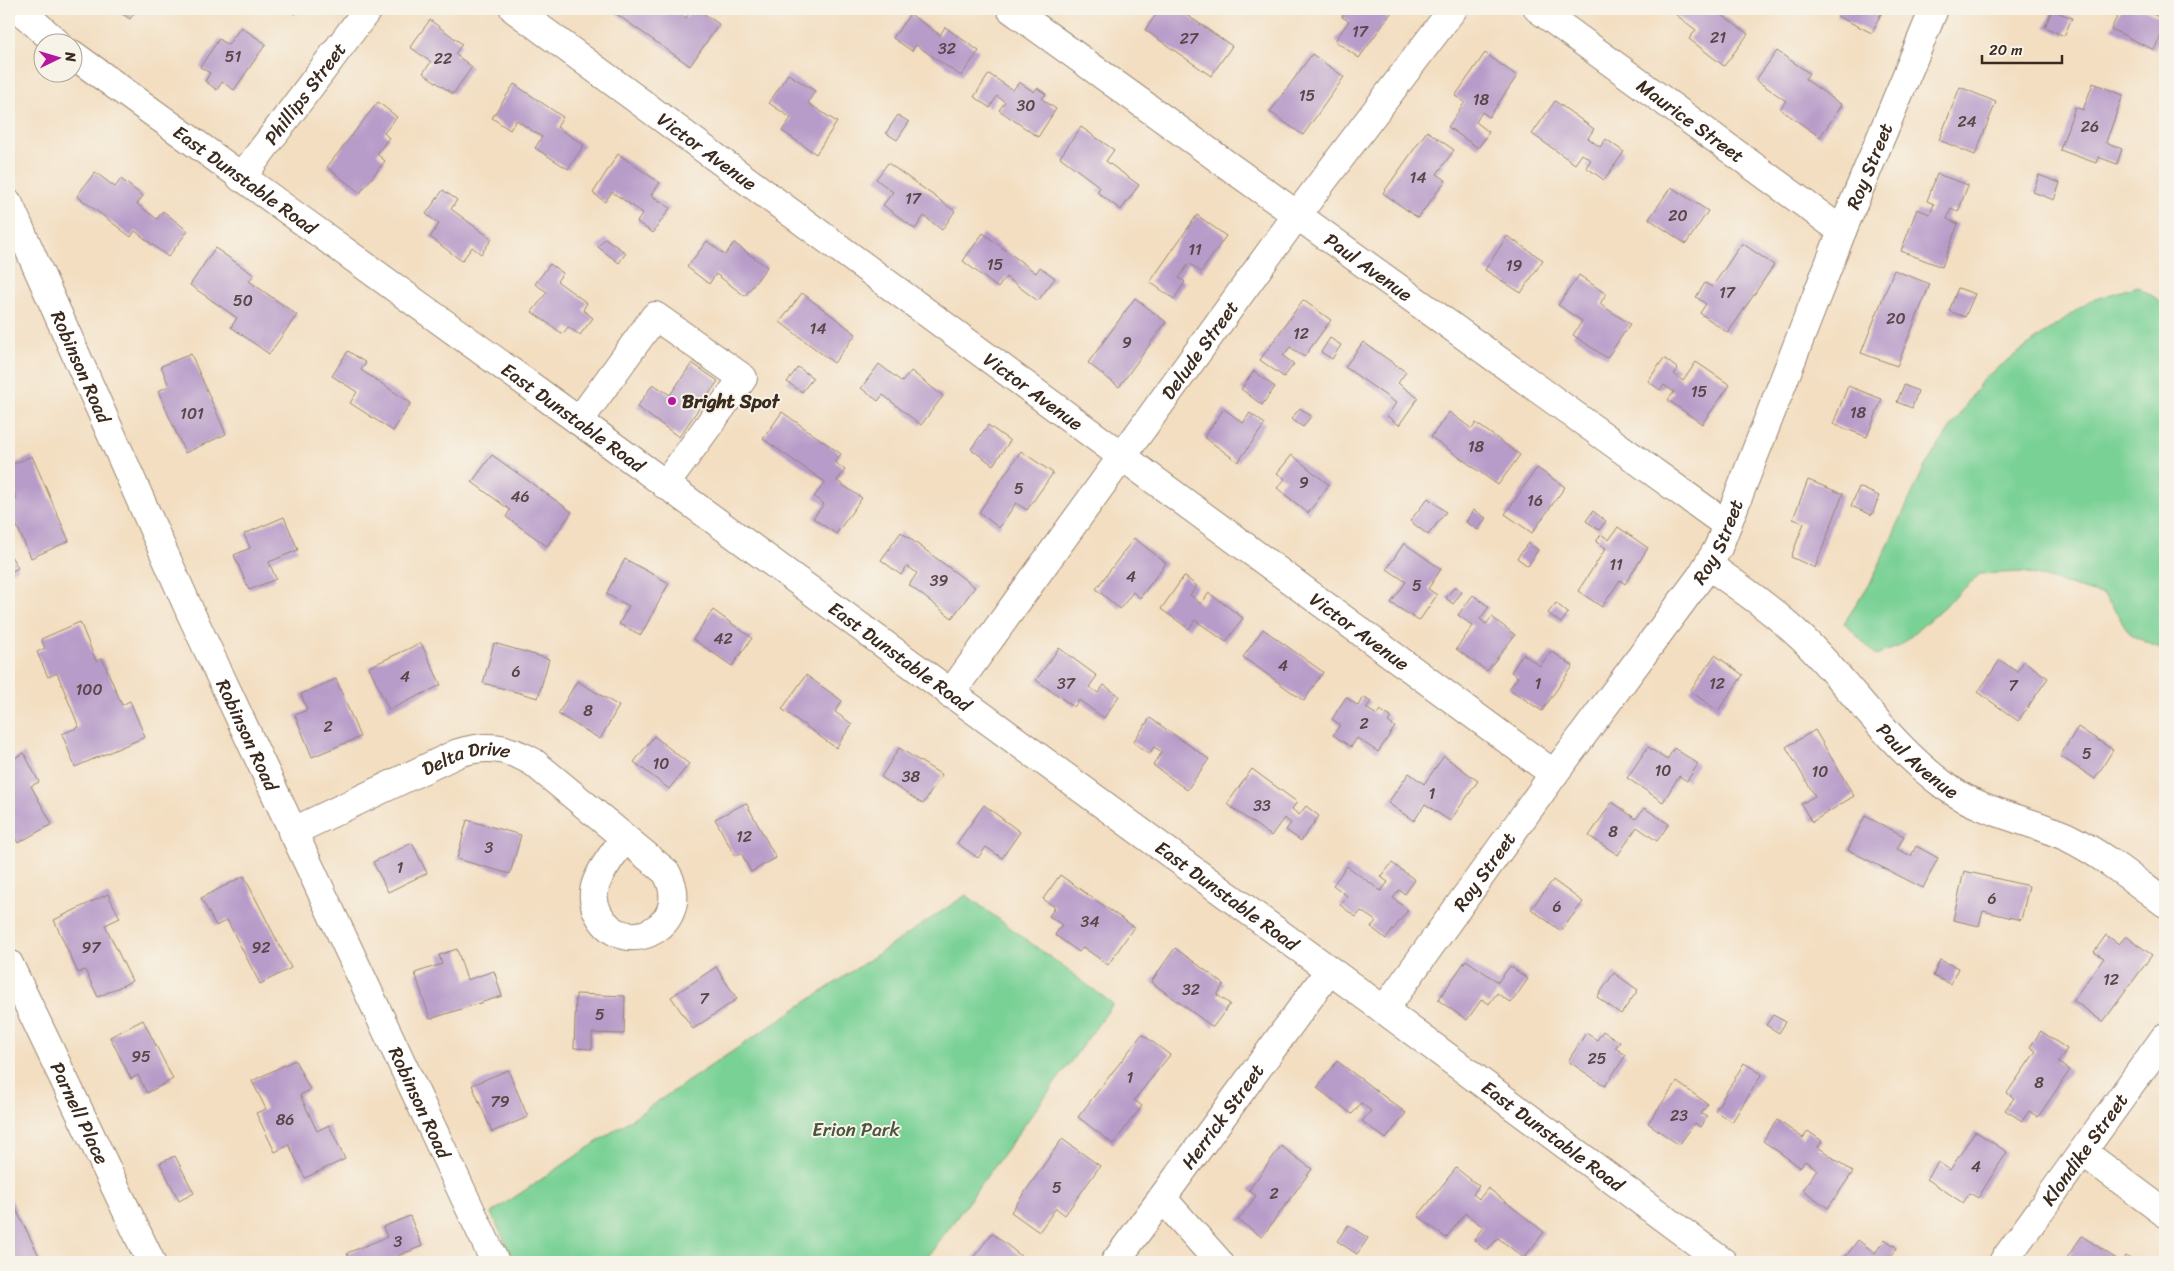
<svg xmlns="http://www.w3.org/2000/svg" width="2174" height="1271" font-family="Sriracha,sans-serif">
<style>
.green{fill:#7ad196;stroke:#5a7e5a}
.building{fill:#b79bc9}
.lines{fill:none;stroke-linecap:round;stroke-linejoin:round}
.minor-casing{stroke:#978470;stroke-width:30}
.minor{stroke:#fff;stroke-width:28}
.poi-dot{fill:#b5179e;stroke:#f7f3e8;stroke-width:2}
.labels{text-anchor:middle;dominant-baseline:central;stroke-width:4;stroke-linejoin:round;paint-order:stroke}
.number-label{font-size:16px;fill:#5a4649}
.street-label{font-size:19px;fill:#3b2a1e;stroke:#f7f3e8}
.poi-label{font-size:19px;font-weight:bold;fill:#3b2a1e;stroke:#f7f3e8;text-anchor:start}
.park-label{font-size:19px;fill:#4b543c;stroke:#f7f3e8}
</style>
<rect width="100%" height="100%" fill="#f7f3e8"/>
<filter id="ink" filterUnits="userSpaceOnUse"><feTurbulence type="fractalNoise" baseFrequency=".02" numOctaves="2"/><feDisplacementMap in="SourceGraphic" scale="10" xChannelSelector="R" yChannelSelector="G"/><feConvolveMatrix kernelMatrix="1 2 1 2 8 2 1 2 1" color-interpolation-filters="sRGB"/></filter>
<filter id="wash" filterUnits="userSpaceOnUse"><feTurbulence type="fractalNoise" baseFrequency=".0096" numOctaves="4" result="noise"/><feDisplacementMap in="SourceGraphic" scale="20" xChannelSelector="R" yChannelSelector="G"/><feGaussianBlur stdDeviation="1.12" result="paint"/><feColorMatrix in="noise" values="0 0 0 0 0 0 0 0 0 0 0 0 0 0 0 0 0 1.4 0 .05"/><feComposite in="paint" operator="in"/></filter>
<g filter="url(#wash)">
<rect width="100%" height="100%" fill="#f3dec1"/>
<g class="green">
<path d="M2137 286 2165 304V651L2131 635 2104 595 2024 572 1980 574 1900 646 1876 655 1844 623 1872 580 1925 466 1984 378 2089 301Z"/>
<path d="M966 895 1113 1004 924 1262H515L491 1213Z"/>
</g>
<g id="blocks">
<g class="building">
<path d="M115 9H137L130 19Z"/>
<path d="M286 9H299L295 14Z"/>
<path d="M618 9H673L686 18 693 9H697L719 24 690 66 615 13Z"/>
<path d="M1160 9H1178L1232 46 1211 76 1145 30Z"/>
<path d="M1347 9H1394L1359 58 1335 41 1349 21 1342 17Z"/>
<path d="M1673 9H1714L1748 34 1724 66 1689 39 1696 30 1671 11Z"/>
<path d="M1840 9H1883L1872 33 1837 16Z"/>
<path d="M2121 9H2142L2165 20V27L2154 50 2111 29Z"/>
<path d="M2052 10 2072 18 2064 36 2045 27Z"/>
<path d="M910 14 940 35 945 27 979 51 961 76 916 45 912 51 893 38Z"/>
<path d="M430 20 462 44 455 54 472 67 453 94 423 73 431 62 410 47Z"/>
<path d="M241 27 266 44 234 90 222 82 217 90 205 81 210 73 200 67 219 39 228 45Z"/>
<path d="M1777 51 1809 73 1805 79 1842 105 1820 137 1780 109 1786 101 1756 80Z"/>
<path d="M1485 53 1517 76 1489 117 1482 112 1476 122 1489 132 1478 148 1448 127 1465 102 1455 96Z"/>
<path d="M1312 54 1344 77 1303 135 1270 112Z"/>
<path d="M788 74 815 91 808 103 837 122 816 154 782 131 791 118 769 103Z"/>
<path d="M989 74 1013 90 1019 82 1034 92 1037 88 1046 94 1042 99 1056 109 1038 137 999 110 1005 102 997 96 990 108 974 97Z"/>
<path d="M2093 83 2123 95 2106 142 2122 149 2117 164 2098 157 2096 163 2060 150 2075 107 2083 110Z"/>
<path d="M514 84 563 117 557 127 584 145 568 169 535 148 542 137 516 120 510 130 492 118Z"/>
<path d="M1960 87 1996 102 1975 155 1939 140Z"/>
<path d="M1555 101 1594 129 1588 138 1600 147 1606 139 1624 152 1604 180 1586 167 1591 160 1582 154 1575 164 1532 134Z"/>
<path d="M378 102 397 117 384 133 389 138 377 154 385 161 360 193 327 167Z"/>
<path d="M898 115 909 122 897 140 886 133Z"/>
<path d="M1081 127 1114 150 1106 161 1139 185 1121 210 1097 192 1100 187 1060 157Z"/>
<path d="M1427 131 1454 150 1437 174 1446 180 1418 218 1383 193Z"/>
<path d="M618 154 660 183 651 195 670 208 653 233 637 222 643 213 612 192 605 202 593 193Z"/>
<path d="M888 163 955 211 942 230 924 216 915 229 883 205 893 192 876 179Z"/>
<path d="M95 172 115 187 121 179 143 196 137 204 157 219 163 211 188 231 168 257 135 231 131 237 77 196Z"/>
<path d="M1937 174 1968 185 1958 212 1951 209 1947 219 1958 224 1942 267 1901 251 1917 209 1930 214 1934 204 1927 201Z"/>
<path d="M2039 175 2060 183 2054 200 2033 192Z"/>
<path d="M1671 187 1708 211 1686 244 1649 219Z"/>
<path d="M443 190 457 200 451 209 492 239 481 254 472 247 462 261 430 237 439 224 426 214Z"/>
<path d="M1197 215 1226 236 1201 272 1189 263 1179 278 1185 282 1174 299 1150 282Z"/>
<path d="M983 233 1036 273 1040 267 1055 278 1038 301 1006 277 998 288 963 261Z"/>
<path d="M1507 236 1543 260 1521 293 1485 270Z"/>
<path d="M605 238 626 253 619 263 598 247Z"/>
<path d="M707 241 725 255 734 243 767 267 745 296 716 274 709 284 687 267Z"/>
<path d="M1742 243 1774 265 1728 333 1700 313 1706 304 1696 297 1705 283 1712 287Z"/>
<path d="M215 248 254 275 249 281 297 315 269 354 231 327 237 318 190 285Z"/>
<path d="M550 264 563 273 557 281 587 303 583 310 593 318 580 335 568 327 563 334 532 312 547 292 535 284Z"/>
<path d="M1894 270 1930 284 1897 366 1861 353Z"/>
<path d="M1579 275 1606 294 1600 304 1630 324 1607 358 1573 335 1582 321 1558 305Z"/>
<path d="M1958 288 1975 294 1965 317 1949 311Z"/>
<path d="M802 293 856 334 834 363 780 322Z"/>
<path d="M1135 298 1166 322 1119 387 1088 363Z"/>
<path d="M1303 300 1331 320 1304 357 1290 347 1283 356 1294 364 1284 377 1260 360Z"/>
<path d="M1330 338 1341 345 1332 359 1321 352Z"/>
<path d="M1363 342 1406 372 1398 383 1418 398 1399 425 1387 416 1396 403 1345 367Z"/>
<path d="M348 351 366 363 361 370 411 403 393 431 350 403 357 392 332 376Z"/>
<path d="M191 354 226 434 185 453 158 391 169 386 161 366Z"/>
<path d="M1664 358 1678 369 1674 374 1683 381 1696 362 1730 385 1702 424 1668 400 1674 392 1664 385 1660 390 1648 381Z"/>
<path d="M692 363 718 381 679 437 637 407 653 384 670 395Z"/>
<path d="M879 364 902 382 911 371 943 396 921 425 883 395 878 401 861 388Z"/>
<path d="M798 367 813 378 802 392 787 382Z"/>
<path d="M1254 371 1275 387 1262 405 1241 389Z"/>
<path d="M1904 385 1918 391 1912 408 1897 402Z"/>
<path d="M1848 386 1882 399 1867 437 1833 424Z"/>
<path d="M1300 408 1311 416 1303 427 1291 419Z"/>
<path d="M1224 409 1243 423 1250 413 1265 424 1238 462 1204 437Z"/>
<path d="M782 412 841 454 835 462 845 470 837 481 862 498 836 534 813 518 824 504 814 497 825 482 763 439Z"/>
<path d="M1449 412 1472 429 1476 423 1520 455 1498 485 1431 437Z"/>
<path d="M988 425 1010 441 993 465 971 449Z"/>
<path d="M1021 451 1053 473 1027 510 1016 503 999 528 979 512Z"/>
<path d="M492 455 572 512 547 546 506 517 510 510 472 482Z"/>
<path d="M1292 455 1329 485 1308 513 1277 488 1285 479 1277 473Z"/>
<path d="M32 456 69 541 31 558 9 508V502L17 499 9 480V466Z"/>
<path d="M1537 468 1565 487 1532 533 1505 514Z"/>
<path d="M1808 480 1843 494 1815 568 1791 557 1804 523 1793 519Z"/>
<path d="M1859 487 1879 496 1872 515 1851 506Z"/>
<path d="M1428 498 1446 512 1428 535 1410 521Z"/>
<path d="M1474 510 1486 518 1478 530 1466 522Z"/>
<path d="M1593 511 1606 521 1599 530 1586 521Z"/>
<path d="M284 517 298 550 269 562 276 579 249 590 234 555 250 548 244 534Z"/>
<path d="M1618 527 1648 548 1625 584 1620 580 1602 607 1578 591 1606 548 1596 542 1601 534 1609 540Z"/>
<path d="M901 532 975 587 952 618 909 585 917 573 907 566 901 575 881 560Z"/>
<path d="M1134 538 1166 563 1140 598 1133 592 1120 609 1096 589Z"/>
<path d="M1404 543 1441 569 1428 589 1437 595 1419 621 1391 603 1406 582 1387 569Z"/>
<path d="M1528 543 1538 550 1528 566 1517 558Z"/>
<path d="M11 556 18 568 9 573V557Z"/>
<path d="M625 559 669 583 641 635 619 624 629 606 606 594Z"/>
<path d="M1184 576 1197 586 1190 595 1201 604 1209 593 1243 618 1226 642 1195 620 1189 629 1161 609Z"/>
<path d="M1455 586 1462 592 1453 604 1446 598Z"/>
<path d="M1473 595 1489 607 1480 619 1486 624 1492 617 1515 635 1487 671 1456 649 1473 626 1458 615Z"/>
<path d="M1556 603 1568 613 1561 623 1548 613Z"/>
<path d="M713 610 752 638 732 666 693 639Z"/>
<path d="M80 622 96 661 102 658 122 705 130 701 145 737 75 767 62 734 79 727 57 673 48 677 37 652 45 648 41 639Z"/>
<path d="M1263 629 1323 672 1304 701 1243 657Z"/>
<path d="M421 643 441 685 389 710 369 667Z"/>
<path d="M494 643 549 659 538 698 483 683Z"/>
<path d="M1059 648 1097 676 1089 687 1098 693 1104 685 1119 696 1104 718 1079 700 1074 707 1036 680Z"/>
<path d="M1551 651 1573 666 1542 711 1509 689 1518 677 1511 672 1523 654 1540 666Z"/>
<path d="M1715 655 1743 675 1718 711 1690 691Z"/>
<path d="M2000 660 2017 672 2024 661 2048 678 2018 721 1978 692Z"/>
<path d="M806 675 842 701 835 712 852 724 836 748 782 709Z"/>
<path d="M336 679 360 737 312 757 295 715 307 710 301 694Z"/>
<path d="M577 681 619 706 600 739 558 714Z"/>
<path d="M1346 697 1358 706 1363 697 1371 702 1366 708 1377 715 1380 710 1391 717 1388 722 1395 727 1378 752 1357 738 1351 747 1333 735 1340 725 1332 719Z"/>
<path d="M1150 718 1209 759 1187 790 1153 765 1162 752 1154 747 1149 754 1133 742Z"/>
<path d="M2078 727 2113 750 2095 779 2060 756Z"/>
<path d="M1815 730 1854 796 1812 822 1801 804 1815 796 1786 747Z"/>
<path d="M654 736 689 764 669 789 634 762Z"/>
<path d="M1648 747 1667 760 1674 748 1698 764 1687 781 1679 776 1663 802 1627 778Z"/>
<path d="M899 748 942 775 923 804 881 777Z"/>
<path d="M24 753 39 782 31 786 52 824 18 843 9 827V761Z"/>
<path d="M1444 756 1478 781 1450 821 1425 804 1414 821 1388 803 1409 773 1424 784Z"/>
<path d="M1252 769 1297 802 1292 809 1299 815 1306 806 1319 816 1301 841 1286 830 1291 823 1284 818 1271 836 1227 804Z"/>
<path d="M1612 802 1636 819 1644 808 1669 824 1657 841 1637 827 1618 855 1589 836Z"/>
<path d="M746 803 776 858 751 872 741 853 735 856 715 819Z"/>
<path d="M984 805 1020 832 1002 858 986 847 978 858 957 843Z"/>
<path d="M1865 816 1904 836 1897 849 1911 856 1916 846 1938 858 1923 888 1848 850Z"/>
<path d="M467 820 521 835 510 874 457 859Z"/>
<path d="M412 843 427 873 388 892 373 862Z"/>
<path d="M1392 863 1415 880 1405 894 1399 890 1393 898 1408 910 1386 939 1371 927 1376 921 1361 911 1356 917 1340 905 1347 896 1333 885 1347 866 1381 891 1388 882 1381 877Z"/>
<path d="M1964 871 2029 886 2021 920 1983 911 1979 926 1953 920Z"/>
<path d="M1060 875 1134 927 1108 965 1083 947 1079 952 1055 935 1062 925 1049 916 1055 907 1043 899Z"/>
<path d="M244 876 291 968 260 984 227 920 216 926 201 898Z"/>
<path d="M1553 880 1583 902 1561 931 1531 909Z"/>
<path d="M108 894 120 918 105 925 132 981 98 997 85 970 78 973 54 920Z"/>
<path d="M2106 935 2119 944 2126 936 2152 955 2103 1022 2073 1000 2104 958 2094 952Z"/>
<path d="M1175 948 1224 984 1217 995 1230 1004 1213 1027 1151 982Z"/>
<path d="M457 949 467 980 494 971 502 996 430 1019 415 973 442 964 439 955Z"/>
<path d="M1466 960 1498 982 1510 966 1528 979 1511 1003 1497 993 1489 1004 1482 999 1467 1020 1438 1000Z"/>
<path d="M1940 960 1958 968 1951 984 1933 976Z"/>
<path d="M716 967 737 999 693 1029 671 997Z"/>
<path d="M1614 973 1638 990 1621 1014 1597 997Z"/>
<path d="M576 994 625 996 624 1034 592 1033V1049L574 1048Z"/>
<path d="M1773 1015 1786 1022 1779 1033 1766 1025Z"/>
<path d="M143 1020 173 1079 147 1093 138 1075 131 1079 110 1037Z"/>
<path d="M1603 1031 1620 1042 1615 1048 1626 1055 1605 1086 1568 1061 1586 1033 1597 1040Z"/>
<path d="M2041 1031 2067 1049 2058 1062 2070 1070 2038 1117 2029 1111 2022 1121 2005 1110 2014 1098 2007 1093 2036 1051 2030 1047Z"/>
<path d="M1142 1034 1170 1055 1134 1100 1142 1106 1113 1144 1078 1117Z"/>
<path d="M295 1060 310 1090 300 1095 317 1131 329 1125 345 1159 305 1178 289 1145 275 1152 256 1113 266 1109 252 1081Z"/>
<path d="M1337 1061 1406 1113 1386 1139 1362 1121 1371 1111 1361 1103 1352 1114 1317 1088Z"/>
<path d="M1744 1063 1762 1074 1732 1122 1715 1111Z"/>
<path d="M508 1070 528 1117 492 1132 472 1085Z"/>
<path d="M1677 1082 1708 1104 1701 1114 1707 1117 1700 1127 1695 1123 1679 1145 1648 1123Z"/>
<path d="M1777 1120 1803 1138 1808 1131 1822 1141 1818 1147 1853 1172 1828 1208 1803 1190 1817 1169 1805 1161 1800 1167 1763 1141Z"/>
<path d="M1975 1131 2007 1152 1978 1198 1970 1193 1963 1203 1927 1179 1938 1162 1950 1170Z"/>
<path d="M1062 1139 1100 1166 1065 1215 1056 1208 1039 1232 1011 1212Z"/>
<path d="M1281 1146 1312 1169 1262 1237 1238 1220 1256 1196 1249 1190Z"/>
<path d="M175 1156 194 1193 179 1201 160 1163Z"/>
<path d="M1456 1168 1479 1186 1473 1194 1479 1199 1488 1188 1544 1232 1524 1258 1498 1238 1487 1251 1474 1240 1483 1227 1465 1213 1446 1238 1418 1216Z"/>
<path d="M9 1195 42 1262H9Z"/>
<path d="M410 1216 422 1246 395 1257 398 1262H350L347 1253 387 1237 383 1227Z"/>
<path d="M1348 1225 1368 1238 1357 1254 1337 1241Z"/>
<path d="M992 1233 1026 1260 1024 1262H970Z"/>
<path d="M2082 1236 2121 1262H2064Z"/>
<path d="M1885 1239 1897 1248 1891 1256 1899 1262H1848L1844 1259 1858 1240 1875 1253Z"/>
<path d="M2126 1256 2135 1262H2122Z"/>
</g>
</g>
</g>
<g filter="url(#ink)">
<use href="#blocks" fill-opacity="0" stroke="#978470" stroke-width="1"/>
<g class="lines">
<defs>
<g id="minor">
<path d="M19 9 56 42"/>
<path id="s1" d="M514 9 1554 774"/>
<path id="s2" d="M1011 9 1727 525"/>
<path id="s3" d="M1538 9 1842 231"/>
<path id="s4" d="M72 54 579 421 1384 1010 1723 1262"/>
<path id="s5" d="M241 178 368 9"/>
<path id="s6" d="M9 204 192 616 495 1262"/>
<path d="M579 421 655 316 743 378 665 485"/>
<path id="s7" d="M1708 565C1741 588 1774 611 1803 639 1852 687 1890 746 1945 786 1982 813 2027 819 2067 837 2102 854 2134 880 2165 903"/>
<path id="s8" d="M950 694 1297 215 1453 9"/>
<path id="s9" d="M292 832 458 753C487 744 507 747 533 762L666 872C696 923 626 962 599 915 593 905 592 892 597 881 603 866 615 852 624 839"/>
<path id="s10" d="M9 964 151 1262"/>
<path id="s11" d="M1384 1010 1554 774 1701 576 1718 548 1842 231 1934 9"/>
<path d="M2083 1152 2165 1213"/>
<path d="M1163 1199 1219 1262"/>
<path id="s12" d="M1115 1262 1329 971"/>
<path id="s13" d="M2003 1262 2165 1037"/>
</g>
</defs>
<use href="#minor" class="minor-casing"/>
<use href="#minor" class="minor"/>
</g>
</g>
<circle class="poi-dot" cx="672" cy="401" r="5"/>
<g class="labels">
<g class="number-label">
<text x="1360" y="31">17</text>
<text x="1718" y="37">21</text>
<text x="1189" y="38">27</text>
<text x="947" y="48">32</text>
<text x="233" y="56">51</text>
<text x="443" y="58">22</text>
<text x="1307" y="95">15</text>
<text x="1481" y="99">18</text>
<text x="1026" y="105">30</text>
<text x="1967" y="121">24</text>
<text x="2090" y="126">26</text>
<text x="1418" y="177">14</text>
<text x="913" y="198">17</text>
<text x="1678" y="215">20</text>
<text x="1195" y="249">11</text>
<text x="995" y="264">15</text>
<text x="1514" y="265">19</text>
<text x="1727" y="292">17</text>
<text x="243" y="300">50</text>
<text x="1896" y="318">20</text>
<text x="818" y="328">14</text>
<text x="1301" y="333">12</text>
<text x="1127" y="342">9</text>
<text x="1699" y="391">15</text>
<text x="1858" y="412">18</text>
<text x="192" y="413">101</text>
<text x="1476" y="446">18</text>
<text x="1304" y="482">9</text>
<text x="1019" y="488">5</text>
<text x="520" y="496">46</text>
<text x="1535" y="500">16</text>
<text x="1616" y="564">11</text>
<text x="1131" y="576">4</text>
<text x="939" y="580">39</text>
<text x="1417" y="585">5</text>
<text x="723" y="638">42</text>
<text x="1283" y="665">4</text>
<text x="516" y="671">6</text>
<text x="405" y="676">4</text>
<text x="1066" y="683">37</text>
<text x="1538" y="683">1</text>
<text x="1717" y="683">12</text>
<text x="2013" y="685">7</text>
<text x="89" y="689">100</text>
<text x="588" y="710">8</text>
<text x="1364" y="723">2</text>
<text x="328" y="726">2</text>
<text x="2087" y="753">5</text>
<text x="661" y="763">10</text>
<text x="1663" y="770">10</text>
<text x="1820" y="771">10</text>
<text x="911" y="776">38</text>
<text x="1432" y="793">1</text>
<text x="1262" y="805">33</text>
<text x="1613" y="831">8</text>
<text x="744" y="836">12</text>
<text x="489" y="847">3</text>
<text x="400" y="867">1</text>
<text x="1992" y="898">6</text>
<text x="1557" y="906">6</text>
<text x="1090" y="921">34</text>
<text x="91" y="947">97</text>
<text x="261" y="947">92</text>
<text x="2111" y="979">12</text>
<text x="1191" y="989">32</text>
<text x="704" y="998">7</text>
<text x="600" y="1014">5</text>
<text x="141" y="1056">95</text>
<text x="1597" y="1058">25</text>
<text x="1130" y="1077">1</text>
<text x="2039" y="1082">8</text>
<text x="500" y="1101">79</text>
<text x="1679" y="1115">23</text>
<text x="285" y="1119">86</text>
<text x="1976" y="1166">4</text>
<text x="1057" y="1187">5</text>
<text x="1274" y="1193">2</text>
<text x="398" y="1241">3</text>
</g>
<g class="street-label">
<text stroke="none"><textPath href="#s5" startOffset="106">Phillips Street</textPath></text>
<text stroke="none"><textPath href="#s3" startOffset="189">Maurice Street</textPath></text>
<text stroke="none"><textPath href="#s1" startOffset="240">Victor Avenue</textPath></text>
<text stroke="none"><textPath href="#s11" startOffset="981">Roy Street</textPath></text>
<text stroke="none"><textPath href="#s4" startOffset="214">East Dunstable Road</textPath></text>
<text stroke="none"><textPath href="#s2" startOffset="441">Paul Avenue</textPath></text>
<text stroke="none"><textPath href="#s8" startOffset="425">Delude Street</textPath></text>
<text stroke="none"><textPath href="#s6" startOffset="178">Robinson Road</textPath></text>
<text stroke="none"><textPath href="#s1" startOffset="645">Victor Avenue</textPath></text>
<text stroke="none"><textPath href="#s4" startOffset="619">East Dunstable Road</textPath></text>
<text stroke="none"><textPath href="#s11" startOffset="576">Roy Street</textPath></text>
<text stroke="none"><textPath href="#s1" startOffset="1050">Victor Avenue</textPath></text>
<text stroke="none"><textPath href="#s4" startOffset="1024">East Dunstable Road</textPath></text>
<text stroke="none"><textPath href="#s6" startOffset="582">Robinson Road</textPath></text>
<text stroke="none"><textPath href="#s7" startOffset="288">Paul Avenue</textPath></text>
<text stroke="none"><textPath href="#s9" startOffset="191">Delta Drive</textPath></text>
<text stroke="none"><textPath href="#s11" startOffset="171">Roy Street</textPath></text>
<text stroke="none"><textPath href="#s4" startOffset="1429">East Dunstable Road</textPath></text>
<text stroke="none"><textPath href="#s6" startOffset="988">Robinson Road</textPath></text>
<text stroke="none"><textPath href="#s10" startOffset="165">Parnell Place</textPath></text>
<text stroke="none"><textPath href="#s12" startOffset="181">Herrick Street</textPath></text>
<text stroke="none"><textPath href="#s4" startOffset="1834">East Dunstable Road</textPath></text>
<text stroke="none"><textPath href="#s13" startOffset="139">Klondike Street</textPath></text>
</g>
<g class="poi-label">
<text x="682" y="401">Bright Spot</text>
</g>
<g class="park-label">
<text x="856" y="1129">Erion Park</text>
</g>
</g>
<rect width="2174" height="1271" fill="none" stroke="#f7f3e8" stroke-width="30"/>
<g transform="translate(58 58) rotate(85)"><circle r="24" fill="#f7f3e8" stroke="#aca397"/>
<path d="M0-4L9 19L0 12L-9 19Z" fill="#b5179e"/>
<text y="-8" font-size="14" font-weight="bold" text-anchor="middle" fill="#3b2a1e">N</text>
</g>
<path d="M1982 55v8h80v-8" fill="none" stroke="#3b2a1e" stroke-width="2.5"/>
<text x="1989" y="55" font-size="15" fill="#3b2a1e" stroke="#f7f3e8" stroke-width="4" paint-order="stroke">20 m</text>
</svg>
